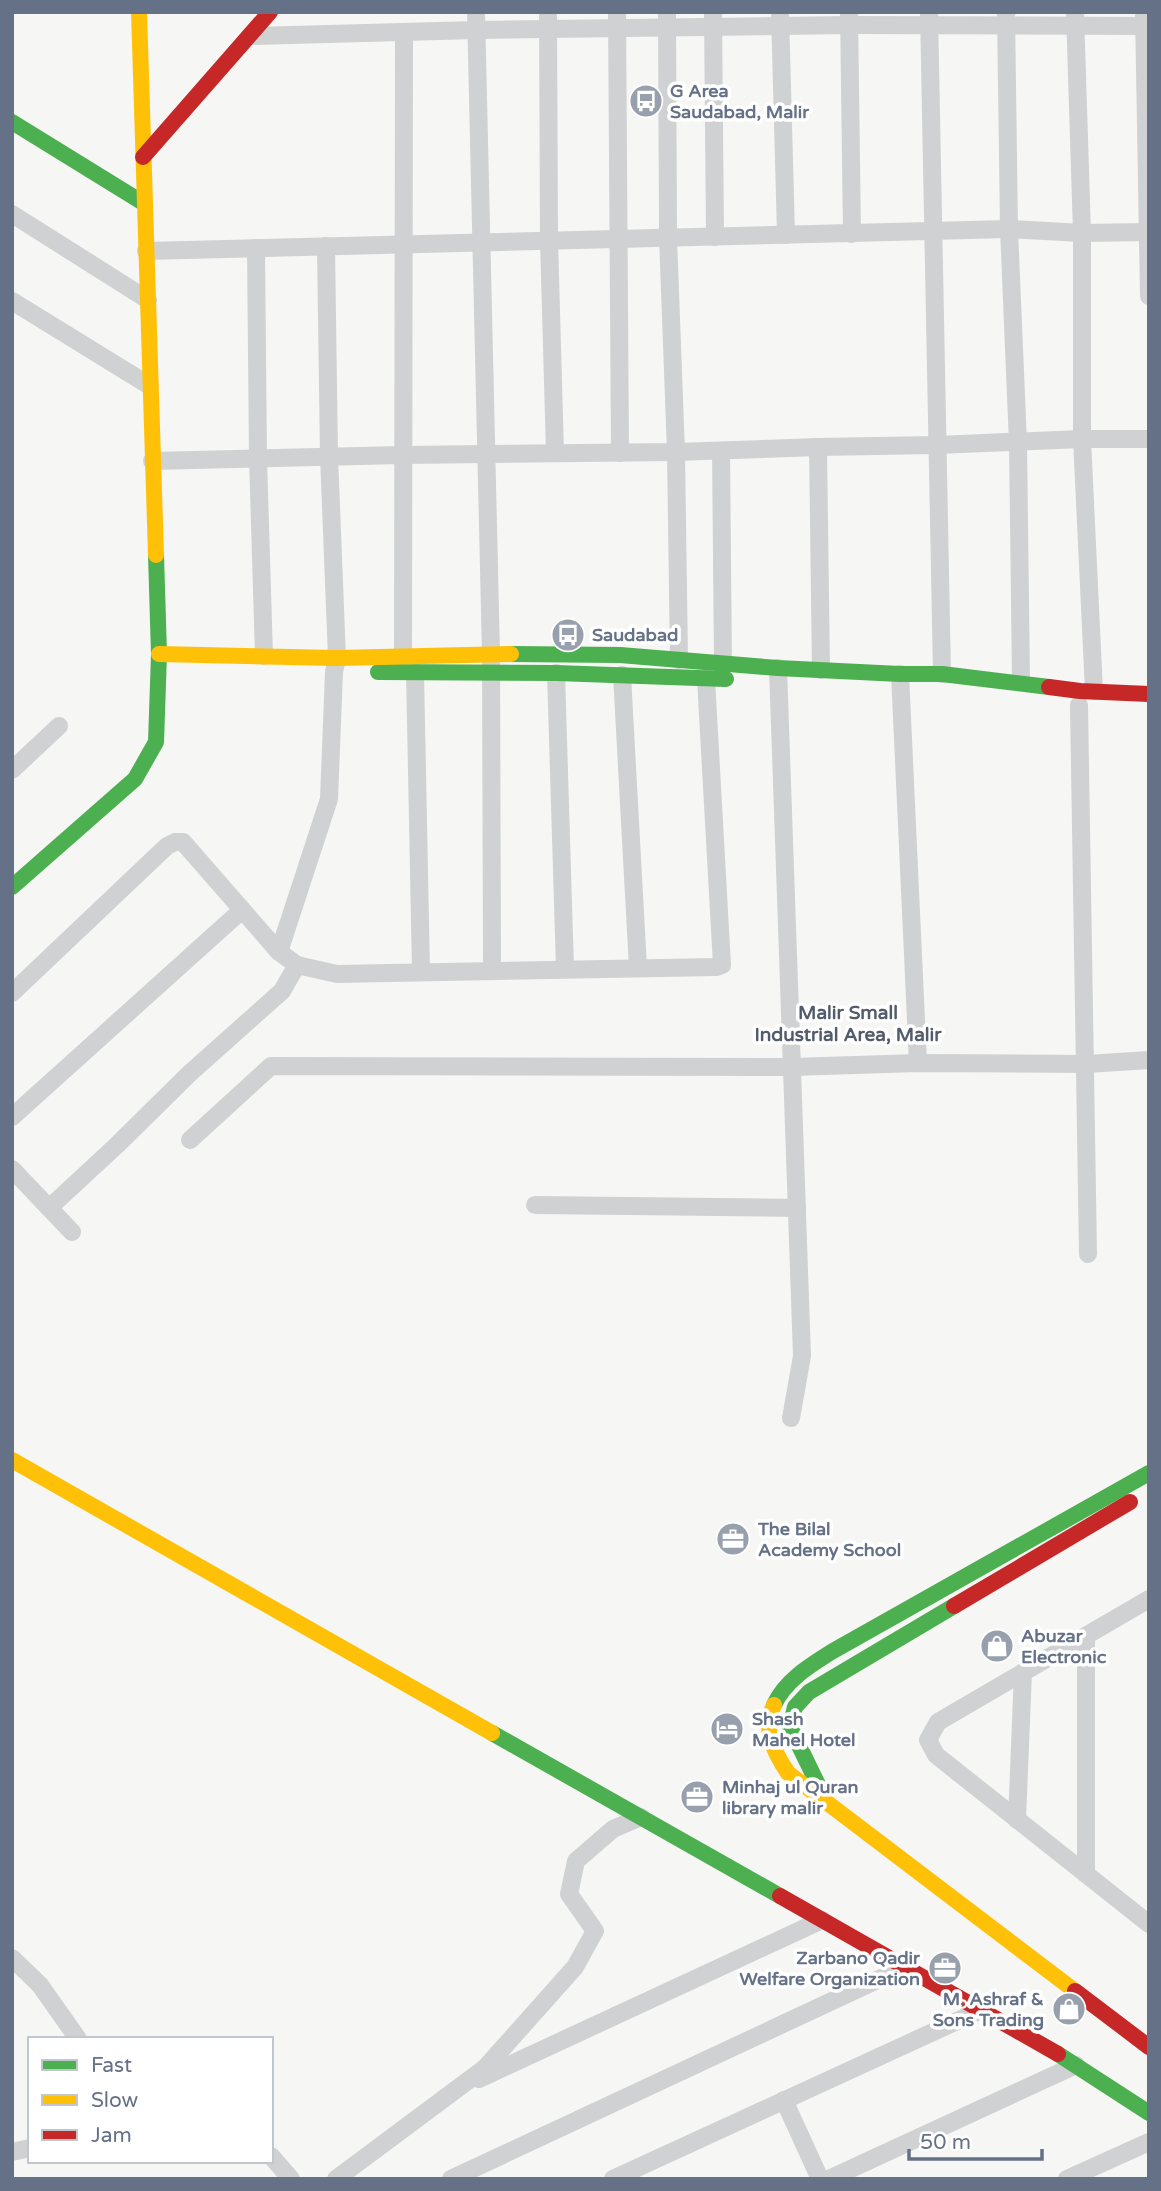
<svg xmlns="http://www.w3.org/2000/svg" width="1161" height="2191" font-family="'Varela Round',sans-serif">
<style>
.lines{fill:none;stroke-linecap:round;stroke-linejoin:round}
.street{stroke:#d0d1d2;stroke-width:18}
.fast{stroke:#4caf50;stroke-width:16}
.slow{stroke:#ffc107;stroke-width:16}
.jam{stroke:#c62828;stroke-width:16}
.labels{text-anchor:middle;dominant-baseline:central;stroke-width:7;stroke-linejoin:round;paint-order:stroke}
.poi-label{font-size:18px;font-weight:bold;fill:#657186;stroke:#fff;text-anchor:start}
.neighbourhood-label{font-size:19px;font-weight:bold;fill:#535c6b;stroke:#fff}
</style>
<rect width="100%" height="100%" fill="#f6f6f5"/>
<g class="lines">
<g class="street">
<path d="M476 12 491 654 492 970"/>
<path d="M548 12 549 240 555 453"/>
<path d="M617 12 620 453"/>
<path d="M667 12 668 237 676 452 679 660"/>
<path d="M713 12 715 237"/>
<path d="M780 12 786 235"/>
<path d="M849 12 852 234"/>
<path d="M929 12 942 674"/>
<path d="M1006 12 1009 229 1018 443 1021 682"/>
<path d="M1075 12 1082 233V439L1094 691"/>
<path d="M1144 12 1149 296"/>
<path d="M250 36 476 30 849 25 1149 26"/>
<path d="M12 214 148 300"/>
<path d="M256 248 258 458 264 656"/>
<path d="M146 251 1009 229 1082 233 1149 232"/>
<path d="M12 301 150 386"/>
<path d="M818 447 821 670"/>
<path d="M721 451 723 665"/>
<path d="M152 461 402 455 676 452 818 447 936 445 1082 439H1149"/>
<path d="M403 656 404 32"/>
<path d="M778 668 802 1356 791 1418"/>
<path d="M415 672 421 971"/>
<path d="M556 673 565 969"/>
<path d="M900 674 918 1063"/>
<path d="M622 675 638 968"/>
<path d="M1079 705 1088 1254"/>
<path d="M12 770 59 726"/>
<path d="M279 952 329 799 334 672 337 658 329 456 326 246"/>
<path d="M12 993 167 846 175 842H183L279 952 297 965 337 974 717 967 722 965 706 679"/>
<path d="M12 1117 242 910"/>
<path d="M190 1140 271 1066 792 1067 918 1063 1087 1064 1149 1060"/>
<path d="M12 1169 72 1232"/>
<path d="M535 1205 797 1208"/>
<path d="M49 1208 117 1145 189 1074 282 991 297 965"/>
<path d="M1149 1599 938 1722 928 1740 936 1755 1149 1924"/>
<path d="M1086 1636V1874"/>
<path d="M1017 1820 1023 1672"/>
<path d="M12 1958 40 1985 78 2039"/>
<path d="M479 2079 822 1920"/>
<path d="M784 2100 820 2179"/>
<path d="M12 2152 30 2148"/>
<path d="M271 2156 291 2179"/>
<path d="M336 2179 485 2068 575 1967 595 1931 569 1894 576 1861 613 1829 641 1817"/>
<path d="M451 2179 905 1967"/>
<path d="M613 2179 981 2010"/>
<path d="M829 2179 1076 2065"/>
<path d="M1067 2179 1149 2142"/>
</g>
<g class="fast">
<path d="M12 122 145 204"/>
<path d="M511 654 620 655 778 668 900 674H942L1049 687"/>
<path d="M378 672 556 673 726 679"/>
<path d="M12 887 135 779 156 742 159 654 156 555"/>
<path d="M774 1705C785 1680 811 1665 833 1651L1149 1473"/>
<path d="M492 1733 780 1896"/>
<path d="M825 1799 790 1727 795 1707 809 1692 954 1606"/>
<path d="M1058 2054 1149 2113"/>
</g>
<g class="slow">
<path d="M139 12 156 555"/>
<path d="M159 654 337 658 511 654"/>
<path d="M12 1460 492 1733"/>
<path d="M774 1705C762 1730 774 1752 788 1773L1075 1991"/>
</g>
<g class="jam">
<path d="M143 157 270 12"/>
<path d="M1049 687 1080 691 1149 694"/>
<path d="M954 1606 1130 1502"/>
<path d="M780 1896 1058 2054"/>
<path d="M1075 1991 1149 2047"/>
</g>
</g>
<defs>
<symbol id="bus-disc" viewBox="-11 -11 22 22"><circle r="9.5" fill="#98a0ad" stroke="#fff"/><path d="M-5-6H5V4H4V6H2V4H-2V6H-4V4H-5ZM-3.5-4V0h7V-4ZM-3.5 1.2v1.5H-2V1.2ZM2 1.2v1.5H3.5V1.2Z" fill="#fff"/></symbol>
<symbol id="office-disc" viewBox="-11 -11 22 22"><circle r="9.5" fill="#98a0ad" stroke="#fff"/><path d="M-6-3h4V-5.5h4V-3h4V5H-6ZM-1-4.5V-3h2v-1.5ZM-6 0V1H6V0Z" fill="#fff"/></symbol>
<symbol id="shop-disc" viewBox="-11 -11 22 22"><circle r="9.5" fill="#98a0ad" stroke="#fff"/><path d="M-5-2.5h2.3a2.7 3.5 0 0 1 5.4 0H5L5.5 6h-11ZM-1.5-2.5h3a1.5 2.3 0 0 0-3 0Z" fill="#fff"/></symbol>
<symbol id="hotel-disc" viewBox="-11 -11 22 22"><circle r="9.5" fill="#98a0ad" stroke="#fff"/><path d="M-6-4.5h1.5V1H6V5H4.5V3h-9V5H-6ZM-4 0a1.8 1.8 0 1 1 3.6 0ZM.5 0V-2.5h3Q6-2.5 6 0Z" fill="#fff"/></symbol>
</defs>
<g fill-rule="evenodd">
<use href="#bus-disc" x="627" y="82" width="38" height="38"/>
<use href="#bus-disc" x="549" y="616" width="38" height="38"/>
<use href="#office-disc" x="714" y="1520" width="38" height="38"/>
<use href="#shop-disc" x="978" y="1627" width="38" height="38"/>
<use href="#hotel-disc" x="708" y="1710" width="38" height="38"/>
<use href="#office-disc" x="678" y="1778" width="38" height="38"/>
<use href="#office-disc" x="926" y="1949" width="38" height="38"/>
<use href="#shop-disc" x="1050" y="1990" width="38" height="38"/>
</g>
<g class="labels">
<g class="poi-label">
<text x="670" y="91">G Area<tspan x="670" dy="21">Saudabad, Malir</tspan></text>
<text x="592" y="635">Saudabad</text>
<text x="758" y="1529">The Bilal<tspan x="758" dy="21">Academy School</tspan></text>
<text x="1021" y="1636">Abuzar<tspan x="1021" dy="21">Electronic</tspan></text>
<text x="752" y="1719">Shash<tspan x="752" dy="21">Mahel Hotel</tspan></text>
<text x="722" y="1787">Minhaj ul Quran<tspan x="722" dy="21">library malir</tspan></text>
<text x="920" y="1958" text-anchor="end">Zarbano Qadir<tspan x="920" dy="21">Welfare Organization</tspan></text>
<text x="1044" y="1999" text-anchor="end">M. Ashraf &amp;<tspan x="1044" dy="21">Sons Trading</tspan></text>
</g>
<g class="neighbourhood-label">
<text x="848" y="1013">Malir Small<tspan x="848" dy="22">Industrial Area, Malir</tspan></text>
</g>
</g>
<rect width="1161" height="2191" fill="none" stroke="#657186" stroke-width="28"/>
<rect x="28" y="2037" width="245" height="126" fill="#ffffff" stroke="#c1c6cf" stroke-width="2"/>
<rect x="42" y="2060" width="35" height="10" fill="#4caf50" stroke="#c1c6cf" stroke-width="2"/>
<text x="91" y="2072" font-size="21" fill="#657186">Fast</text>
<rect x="42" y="2095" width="35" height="10" fill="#ffc107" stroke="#c1c6cf" stroke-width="2"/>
<text x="91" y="2107" font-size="21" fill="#657186">Slow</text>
<rect x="42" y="2130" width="35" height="10" fill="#c62828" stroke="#c1c6cf" stroke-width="2"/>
<text x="91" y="2142" font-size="21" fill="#657186">Jam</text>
<path d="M909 2149v10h133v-10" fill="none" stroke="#657186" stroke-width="3.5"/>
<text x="920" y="2149" font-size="21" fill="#657186" stroke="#ffffff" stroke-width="5" paint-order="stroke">50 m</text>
</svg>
